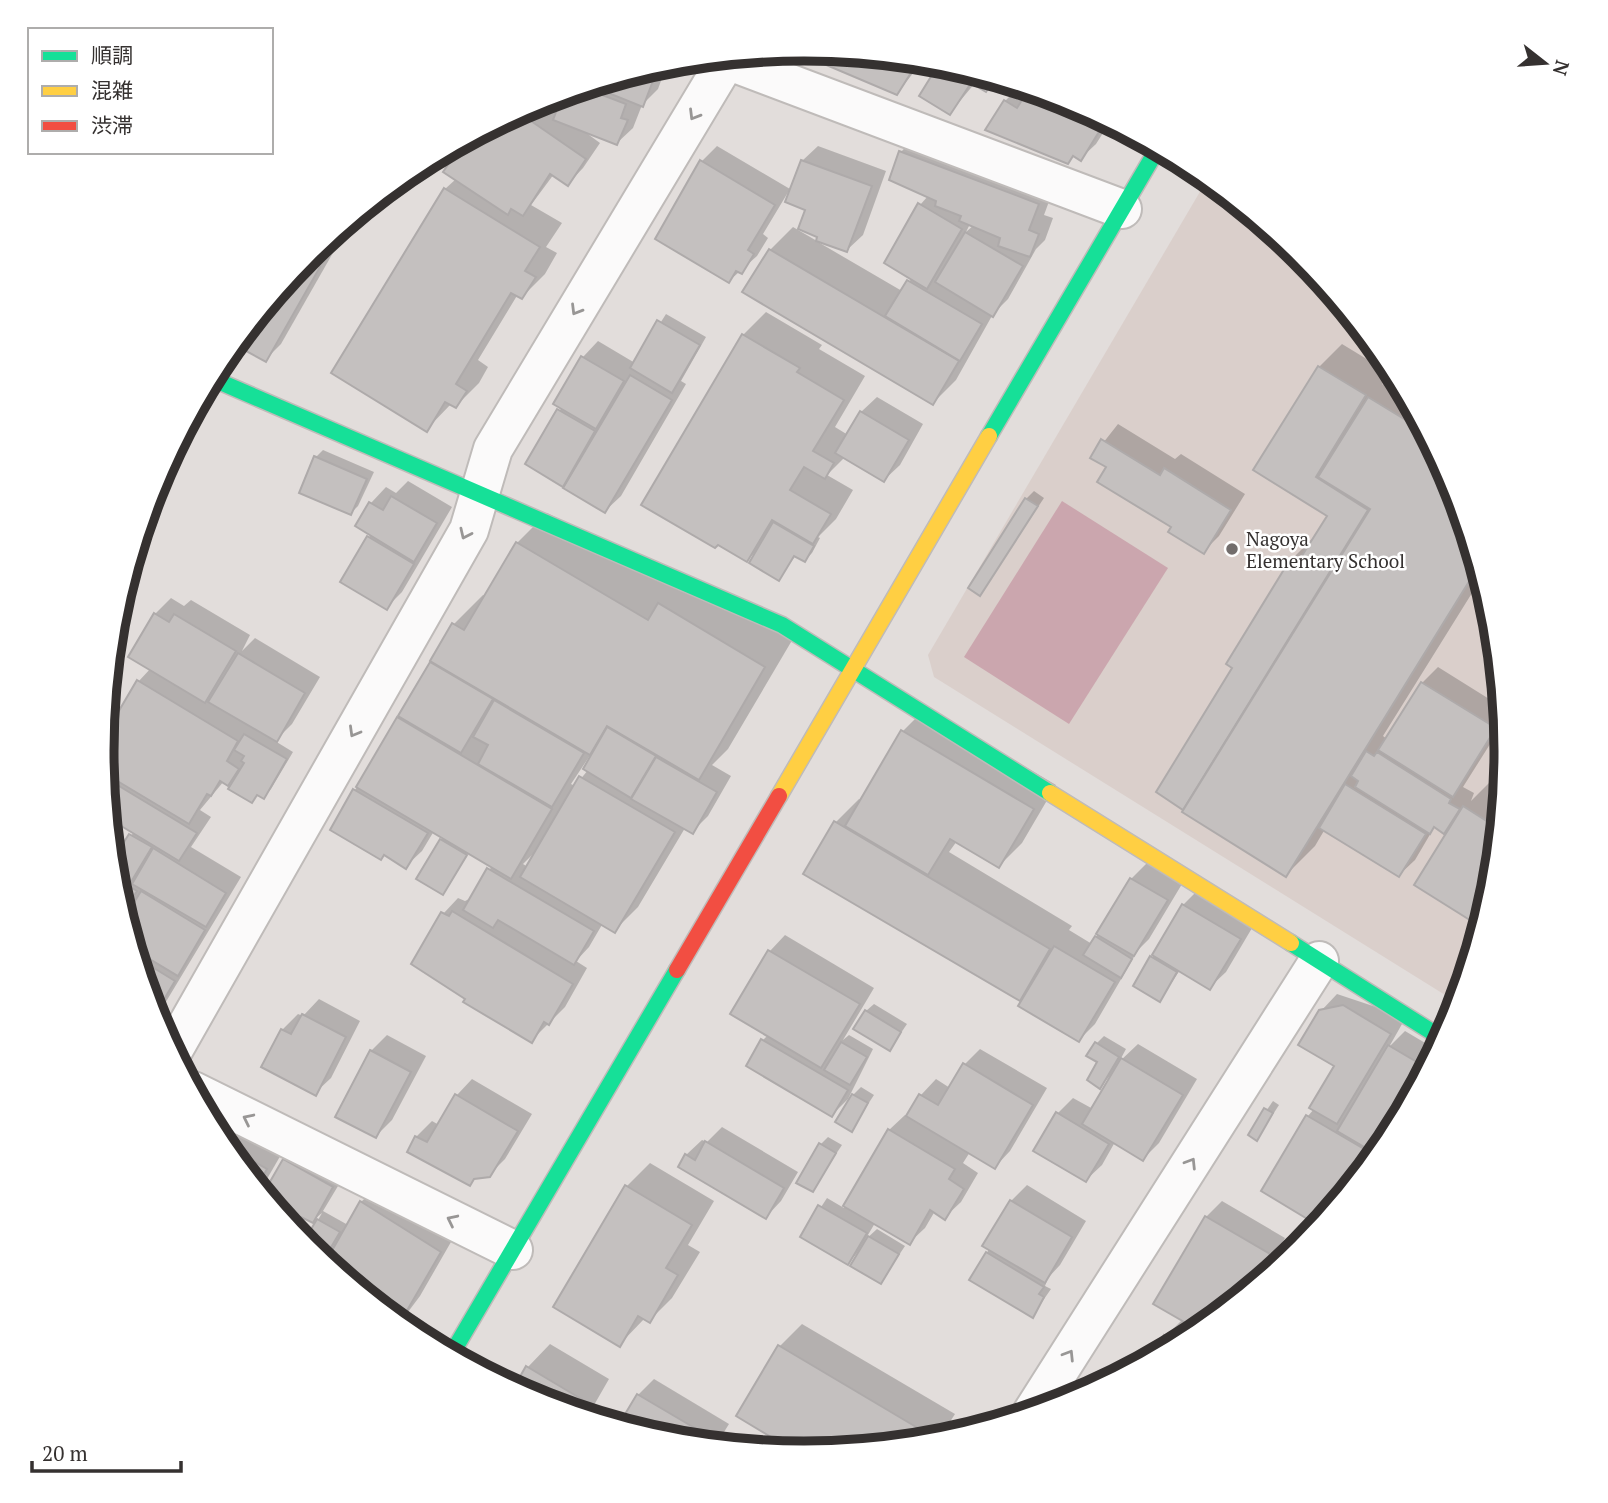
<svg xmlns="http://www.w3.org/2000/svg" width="1608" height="1503" font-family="'PT Serif','Noto Sans JP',serif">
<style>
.built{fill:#dacfcb}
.water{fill:#cba6ae}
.shadow{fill:#0003;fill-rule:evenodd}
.building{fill:#c4c0bf;stroke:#aeaaaa;stroke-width:2}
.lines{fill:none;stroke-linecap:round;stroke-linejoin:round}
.street-casing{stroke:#bfbbb9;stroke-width:42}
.fast-casing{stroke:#bfbbb9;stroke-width:19}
.slow-casing{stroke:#bfbbb9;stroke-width:19}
.jam-casing{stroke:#bfbbb9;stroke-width:19}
.street{stroke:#fbfafa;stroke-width:38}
.fast{stroke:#16e098;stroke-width:16}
.slow{stroke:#ffcf43;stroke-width:16}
.jam{stroke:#f24e42;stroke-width:16}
.oneway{stroke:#989695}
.poi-dot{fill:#726d6c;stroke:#fff;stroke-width:2.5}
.labels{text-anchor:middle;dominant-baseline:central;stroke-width:5;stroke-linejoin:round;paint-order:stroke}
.poi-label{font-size:19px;fill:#353130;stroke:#fff;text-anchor:start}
.rim{fill:none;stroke:#353130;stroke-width:9}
</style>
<rect width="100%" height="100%" fill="#e2dddb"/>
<path class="built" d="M1208 178 1301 255 1388 362 1453 483 1493 615 1506 752 1493 889 1458 1003 934 677 928 655Z"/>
<path class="water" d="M1062 501 1168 568 1069 724 964 657Z"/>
<g class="shadow">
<path d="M804 49 923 61 897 93 795 50Z"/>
<path d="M668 62 658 89 642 105 633 128 617 143 585 132 600 143 583 168 568 184 554 174 531 205 562 223 546 247 557 253 545 274 522 297 518 294 478 360 488 367 479 383 456 406 451 404 426 430 445 189 456 179 446 172 468 138 536 102 547 99 543 103 557 113 565 93Z"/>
<path d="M942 63 996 79 985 90 975 83 950 113 922 95Z"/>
<path d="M1020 86 1073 103 1110 122 1096 144 1080 159 1074 155 1067 162 1005 101Z"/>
<path d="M916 136 1054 188 1044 215 1053 218 1045 240 1036 249 1008 299 993 314 956 380 933 403 770 250 793 227 817 241 819 236 807 209 802 161 818 146 886 171 863 235 847 250 818 242 902 291 912 278 920 205 928 196 901 152ZM971 222 975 224 966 232Z"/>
<path d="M717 146 790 189 763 234 768 238 757 256 729 281 702 161Z"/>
<path d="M321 244 334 251 281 344 266 359 254 319 308 254Z"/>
<path d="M766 312 822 345 819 349 865 376 835 427 848 435 861 412 877 397 923 424 900 465 884 480 845 457 827 475 853 490 836 519 818 537 820 538 812 553 805 560 796 555 779 579 757 551 747 560 743 335Z"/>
<path d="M666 314 706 337 681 381 686 384 621 496 605 511 527 464 562 407 555 404 583 357 598 341 635 363Z"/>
<path d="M1342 344 1388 372 1382 385 1394 373 1453 483 1482 577 1383 736 1387 739 1422 683 1438 667 1502 707 1504 722 1463 787 1474 793 1471 801 1494 778 1503 783 1493 889 1482 925 1417 884 1453 823 1444 832 1435 826 1415 860 1399 875 1325 829 1315 846 1286 875 1190 800 1183 808 1235 668 1292 559 1315 536 1329 515 1256 470 1319 367Z"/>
<path d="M1118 424 1175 459 1181 454 1245 494 1219 536 1203 552 1108 467 1092 457Z"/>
<path d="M323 450 374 472 358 506 351 513 316 457Z"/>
<path d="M171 453 157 485 153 489 155 482Z"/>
<path d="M408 481 452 507 402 592 386 608 368 538 372 534 371 503 386 487 396 493Z"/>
<path d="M1034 491 1044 498 980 594 1026 499Z"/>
<path d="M547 513 794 637 728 749 712 765 731 776 708 816 692 832 685 828 638 907 615 930 603 923 589 947 576 961 587 968 565 1007 531 1041 467 998 443 914 458 898 465 901 471 898 492 866 469 852 443 893 441 840 444 837 434 831 422 851 406 866 355 790 454 624 483 595 486 596 517 543ZM597 745 588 770 575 786 571 784ZM535 852 528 867 523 864Z"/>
<path d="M171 598 184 606 191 600 250 635 242 651 255 638 320 677 292 724 275 741 293 752 271 789 263 797 259 794 252 801 237 774 228 784 224 781 200 810 211 817 191 847 241 877 155 1020 115 888 110 841 112 839 124 845 134 832 115 820 109 830 105 790 114 777 103 771 102 751V743L138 682 151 668 155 614Z"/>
<path d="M926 708 1056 785 1022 843 999 866 957 841 949 852 1072 926 1069 930 1092 944 1131 879 1147 863 1182 884 1149 939 1138 950 1095 1024 1079 1040 1028 991 1019 999 836 822 859 799 862 801 903 731Z"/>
<path d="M1199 889 1255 923 1226 972 1210 987 1180 970 1160 1000 1152 958 1183 905Z"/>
<path d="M785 935 874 988 843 1040 849 1035 873 1049 848 1099 832 1115 763 1040 768 1035 733 1014 770 951Z"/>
<path d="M1337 994 1406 1017 1389 1047 1405 1031 1437 1050 1388 1142 1320 1224 1308 1116 1314 1109 1336 1066 1321 1011Z"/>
<path d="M319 999 360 1021 331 1078 315 1093 263 1066 282 1030 298 1014 303 1016Z"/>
<path d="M874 1004 907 1024 890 1049 866 1011Z"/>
<path d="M387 1035 426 1056 392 1120 376 1136 371 1051Z"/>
<path d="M1104 1036 1126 1049 1119 1062 1138 1044 1197 1079 1159 1143 1143 1159 1115 1142 1102 1165 1086 1180 1057 1114 1073 1098 1093 1109 1111 1075 1100 1086 1096 1044Z"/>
<path d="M980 1049 1047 1088 1010 1151 995 1167 970 1152 963 1163 978 1173 961 1202 945 1217 935 1211 925 1228 909 1243 875 1223 865 1240 877 1229 905 1246 881 1282 859 1251 848 1263 802 1236 827 1198 844 1208 889 1130 905 1115 907 1116 921 1095 936 1079 950 1088 964 1065Z"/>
<path d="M472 1079 532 1114 505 1159 489 1175 477 1177 470 1184 416 1137 432 1121 439 1125 457 1095Z"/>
<path d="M861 1087 874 1095 851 1130 852 1096Z"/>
<path d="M197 1099 231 1130 222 1145 220 1141Z"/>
<path d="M1273 1101 1279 1105 1257 1139 1250 1134Z"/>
<path d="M722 1127 798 1172 781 1201 766 1217 686 1155 702 1140 707 1142Z"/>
<path d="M242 1130 282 1153 260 1191 225 1148Z"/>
<path d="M828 1137 842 1145 812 1190 821 1144Z"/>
<path d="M300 1144 347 1171 323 1211 348 1225 361 1202 377 1187 455 1235 420 1296 399 1324 304 1244 322 1213 312 1221 306 1217 296 1235 264 1196 285 1160Z"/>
<path d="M650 1163 714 1201 688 1245 700 1252 672 1298 649 1321 645 1318 620 1344 556 1307 627 1186Z"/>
<path d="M1027 1185 1086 1221 1060 1265 1048 1278 1045 1286 1051 1289 1033 1315 987 1253 1011 1201Z"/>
<path d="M1222 1201 1285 1238 1282 1243 1289 1252 1283 1263 1194 1336 1153 1358 1166 1336 1183 1319 1206 1217Z"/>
<path d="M802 1324 955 1414 948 1425 932 1441 799 1454 779 1347Z"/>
<path d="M550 1344 609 1379 590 1412 606 1422 535 1400 514 1389 527 1368Z"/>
<path d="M654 1379 729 1424 716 1445 667 1440 619 1426 638 1395Z"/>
</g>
<g class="building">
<path d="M804 49 919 60 897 95 791 50Z"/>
<path d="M940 62 941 63 994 79 986 92 971 83 950 115 919 96Z"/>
<path d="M659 65 643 107 591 86Z"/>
<path d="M584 88 626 104 621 118 628 120 617 145 553 120 563 94Z"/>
<path d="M1029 89 1073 103 1105 122 1081 161 1073 156 1068 164 985 130 1004 100 1017 108Z"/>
<path d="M518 112 586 159 568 186 550 174 523 216 511 209 508 215 443 172 465 140Z"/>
<path d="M899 151 1039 204 1029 230 1039 234 1030 257 998 246 1000 238 959 221 961 216 935 206 936 201 889 180Z"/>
<path d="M700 160 775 205 748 250 754 254 742 274 736 271 729 283 655 239Z"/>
<path d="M801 160 872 186 847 252 816 241 817 237 798 229 805 210 785 202Z"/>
<path d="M444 188 540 247 525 271 536 277 522 299 511 293 456 384 467 391 456 408 445 402 427 432 331 373Z"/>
<path d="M918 203 962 229 927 289 884 263Z"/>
<path d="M965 232 1023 266 993 317 935 282Z"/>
<path d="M769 249 959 361 933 405 742 292Z"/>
<path d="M304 258 320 267 266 362 237 346 248 327Z"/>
<path d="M907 280 982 324 960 361 885 316Z"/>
<path d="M657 320 700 345 672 393 630 368Z"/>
<path d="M742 334 800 368 797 372 844 400 813 451 834 463 825 479 804 467 790 490 831 514 813 544 772 520 747 562 718 545 715 548 641 505Z"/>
<path d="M581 356 624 381 596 429 553 404Z"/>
<path d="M1318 366 1366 395 1316 477 1368 510 1183 810 1156 792 1232 668 1226 664 1291 558 1298 562 1327 516 1253 470Z"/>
<path d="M630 375 672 400 605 513 563 488Z"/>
<path d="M1368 397 1427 433 1453 483 1478 567 1286 877 1182 812 1370 509 1318 477Z"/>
<path d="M557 409 595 431 563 487 525 464Z"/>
<path d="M860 411 909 440 884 482 835 453Z"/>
<path d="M1101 439 1160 475 1164 468 1231 510 1204 554 1168 532 1171 527 1097 482 1106 467 1090 458Z"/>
<path d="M314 456 367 479 351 515 299 493Z"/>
<path d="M391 496 437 523 414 562 355 526 369 502 383 510Z"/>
<path d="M1025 498 1038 506 980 596 968 588Z"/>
<path d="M773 522 814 546 805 562 794 556 779 581 749 563Z"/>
<path d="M367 536 414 564 387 610 340 582Z"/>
<path d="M516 542 648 620 658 603 765 667 699 780 607 726 590 755 430 661 452 623 464 630Z"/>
<path d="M154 613 169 622 174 614 236 651 205 703 128 657Z"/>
<path d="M238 653 305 693 277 742 208 702Z"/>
<path d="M430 662 493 699 461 753 398 716Z"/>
<path d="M137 680 238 741 227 761 239 769 228 786 220 781 211 796 207 794 189 824 104 773 103 738Z"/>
<path d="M1421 682 1496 728 1453 797 1378 750Z"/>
<path d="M494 700 584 753 552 807 478 764 488 745 473 737Z"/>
<path d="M397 717 552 809 511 879 356 787Z"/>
<path d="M607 727 656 756 631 798 583 769Z"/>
<path d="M901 730 1034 809 999 868 950 839 928 875 845 826Z"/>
<path d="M244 734 287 759 264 799 257 795 252 803 228 789 244 763 241 761 244 756 234 750Z"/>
<path d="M1366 751 1374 756 1377 752 1451 799 1449 803 1460 809 1444 834 1434 827 1430 834 1355 787 1358 781 1351 776Z"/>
<path d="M656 757 717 792 693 834 631 799Z"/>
<path d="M579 776 675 832 615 933 520 877Z"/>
<path d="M109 780 197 833 179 861 108 818 105 787Z"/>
<path d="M1345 784 1426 834 1399 877 1319 828Z"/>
<path d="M353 789 428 833 406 869 384 855 381 860 330 830Z"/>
<path d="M1501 804 1493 889 1481 927 1414 885 1463 806 1490 823Z"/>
<path d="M834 821 1050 949 1020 1001 803 874Z"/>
<path d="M129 834 152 847 131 882 113 872 111 849 117 853Z"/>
<path d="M440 839 467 855 443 895 416 879Z"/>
<path d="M153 848 226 893 206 927 132 884Z"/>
<path d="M487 868 594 931 574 965 498 920 493 928 463 910Z"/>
<path d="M114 877 137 891 123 914 115 888Z"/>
<path d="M1130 878 1168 900 1134 956 1096 934Z"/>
<path d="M141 891 205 930 178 976 133 949 124 919Z"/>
<path d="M1182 904 1241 939 1210 990 1152 955Z"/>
<path d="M452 911 573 984 549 1025 544 1022 532 1043 463 1002 465 999 411 964 441 912 449 916Z"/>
<path d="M1095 936 1132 959 1121 978 1083 955Z"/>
<path d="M1054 946 1115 982 1079 1042 1018 1006Z"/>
<path d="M768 950 860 1004 821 1068 730 1014Z"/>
<path d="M1150 956 1177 972 1160 1002 1133 986Z"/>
<path d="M136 957 175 981 154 1016Z"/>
<path d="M1343 1005 1391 1034 1337 1124 1309 1108 1334 1066 1298 1045 1319 1010Z"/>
<path d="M865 1010 901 1032 890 1051 853 1029Z"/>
<path d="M302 1014 346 1037 316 1096 261 1067 281 1029 291 1034Z"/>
<path d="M761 1039 848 1090 832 1117 746 1066Z"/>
<path d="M841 1042 867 1057 850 1085 824 1070Z"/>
<path d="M1095 1042 1119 1057 1100 1089 1087 1080 1097 1062 1086 1056Z"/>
<path d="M1388 1045 1427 1068 1388 1142 1378 1155 1337 1131Z"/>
<path d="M370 1050 411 1072 376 1138 335 1117Z"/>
<path d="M1121 1058 1183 1095 1143 1161 1082 1124Z"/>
<path d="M963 1063 1033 1105 995 1169 906 1116 919 1094 938 1105Z"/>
<path d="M455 1094 518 1131 490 1177 474 1179 470 1186 407 1152 415 1136 427 1142Z"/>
<path d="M852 1094 868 1103 852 1132 835 1122Z"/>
<path d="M1264 1108 1273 1113 1257 1141 1248 1135Z"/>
<path d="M1056 1112 1109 1144 1086 1182 1033 1151Z"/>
<path d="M1306 1115 1376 1156 1319 1226 1261 1191Z"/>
<path d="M888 1129 955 1169 949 1179 964 1189 945 1220 930 1210 910 1245 843 1206Z"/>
<path d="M705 1141 784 1188 766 1219 678 1167 685 1154 695 1160Z"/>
<path d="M819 1143 836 1153 813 1192 796 1183Z"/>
<path d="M225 1145 267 1169 257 1187 224 1147Z"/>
<path d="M283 1159 333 1187 313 1223 301 1217 293 1231 263 1194Z"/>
<path d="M625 1185 692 1225 666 1268 678 1275 650 1323 638 1316 620 1347 553 1307Z"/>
<path d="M1010 1200 1072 1237 1045 1283 982 1246Z"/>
<path d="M360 1201 441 1252 405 1314 347 1281 325 1263Z"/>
<path d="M818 1205 867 1233 848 1265 800 1237Z"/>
<path d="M1205 1216 1270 1254 1267 1260 1275 1268 1200 1331 1153 1304Z"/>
<path d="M317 1219 340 1232 323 1261 303 1243Z"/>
<path d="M868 1236 899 1254 881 1284 850 1266Z"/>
<path d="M986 1252 1044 1287 1039 1294 1044 1297 1033 1318 969 1280Z"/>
<path d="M1164 1335 1179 1344 1150 1359Z"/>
<path d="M778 1345 933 1437 930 1442 799 1454 736 1416Z"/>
<path d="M526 1366 588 1403 581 1414 535 1400 513 1389Z"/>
<path d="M637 1394 715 1440 712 1445 667 1440 618 1426Z"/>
</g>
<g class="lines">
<defs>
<g id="street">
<path d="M719 57 1122 209"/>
<path d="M172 1052 469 530 493 449 729 56"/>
<path d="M193 1091 513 1250"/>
<path d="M1032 1413 1319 961"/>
</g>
<g id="fast">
<path d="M211 378 782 625 1050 793"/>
<path d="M989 436 1158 148"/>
<path d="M1291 943 1443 1039"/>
<path d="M451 1355 677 970"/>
</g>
<g id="slow">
<path d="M1050 793 1291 943"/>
<path d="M779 796 989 436"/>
</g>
<path id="jam" d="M677 970 779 796"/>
</defs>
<use href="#street" class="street-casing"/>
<use href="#fast" class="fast-casing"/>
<use href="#slow" class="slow-casing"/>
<use href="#jam" class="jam-casing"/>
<use href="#street" class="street"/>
<use href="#fast" class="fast"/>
<use href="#slow" class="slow"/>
<use href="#jam" class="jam"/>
</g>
<defs><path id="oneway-chevron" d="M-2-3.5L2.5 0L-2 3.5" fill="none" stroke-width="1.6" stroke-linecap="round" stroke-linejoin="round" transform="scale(1.75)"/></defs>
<g class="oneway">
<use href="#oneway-chevron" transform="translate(694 115) rotate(121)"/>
<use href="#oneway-chevron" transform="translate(576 310) rotate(121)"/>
<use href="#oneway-chevron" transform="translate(465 534) rotate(115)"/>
<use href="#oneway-chevron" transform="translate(354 732) rotate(120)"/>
<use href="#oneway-chevron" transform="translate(248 1119) rotate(-154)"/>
<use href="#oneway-chevron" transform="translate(1191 1163) rotate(-58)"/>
<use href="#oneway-chevron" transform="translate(452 1220) rotate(-154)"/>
<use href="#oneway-chevron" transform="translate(1069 1355) rotate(-58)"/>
</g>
<circle class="poi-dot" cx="1232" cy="549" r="7"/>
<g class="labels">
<g class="poi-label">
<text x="1246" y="538">Nagoya<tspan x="1246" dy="22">Elementary School</tspan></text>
</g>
</g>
<path d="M0 0H1608V1503H0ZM114 751a690 690 0 1 1 1380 0a690 690 0 1 1-1380 0Z" fill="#fff" fill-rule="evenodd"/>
<path class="rim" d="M114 751a690 690 0 1 1 1380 0a690 690 0 1 1-1380 0Z"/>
<rect x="28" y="28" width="245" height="126" fill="#ffffff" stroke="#aeadac" stroke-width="2"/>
<rect x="42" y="51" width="35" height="10" fill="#16e098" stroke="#aeadac" stroke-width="2"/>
<text x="91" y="63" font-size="21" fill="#353130">順調</text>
<rect x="42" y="86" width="35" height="10" fill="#ffcf43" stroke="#aeadac" stroke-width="2"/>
<text x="91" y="98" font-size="21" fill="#353130">混雑</text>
<rect x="42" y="121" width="35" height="10" fill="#f24e42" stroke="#aeadac" stroke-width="2"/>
<text x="91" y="133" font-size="21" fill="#353130">渋滞</text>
<g transform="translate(1545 63) rotate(107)" stroke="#ffffff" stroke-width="5" paint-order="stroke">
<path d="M0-5L12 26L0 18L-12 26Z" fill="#353130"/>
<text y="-10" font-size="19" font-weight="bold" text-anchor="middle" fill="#353130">N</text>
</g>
<path d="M32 1461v10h149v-10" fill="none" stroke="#353130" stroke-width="3.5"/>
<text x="42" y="1461" font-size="21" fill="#353130" stroke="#ffffff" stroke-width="5" paint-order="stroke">20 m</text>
</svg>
